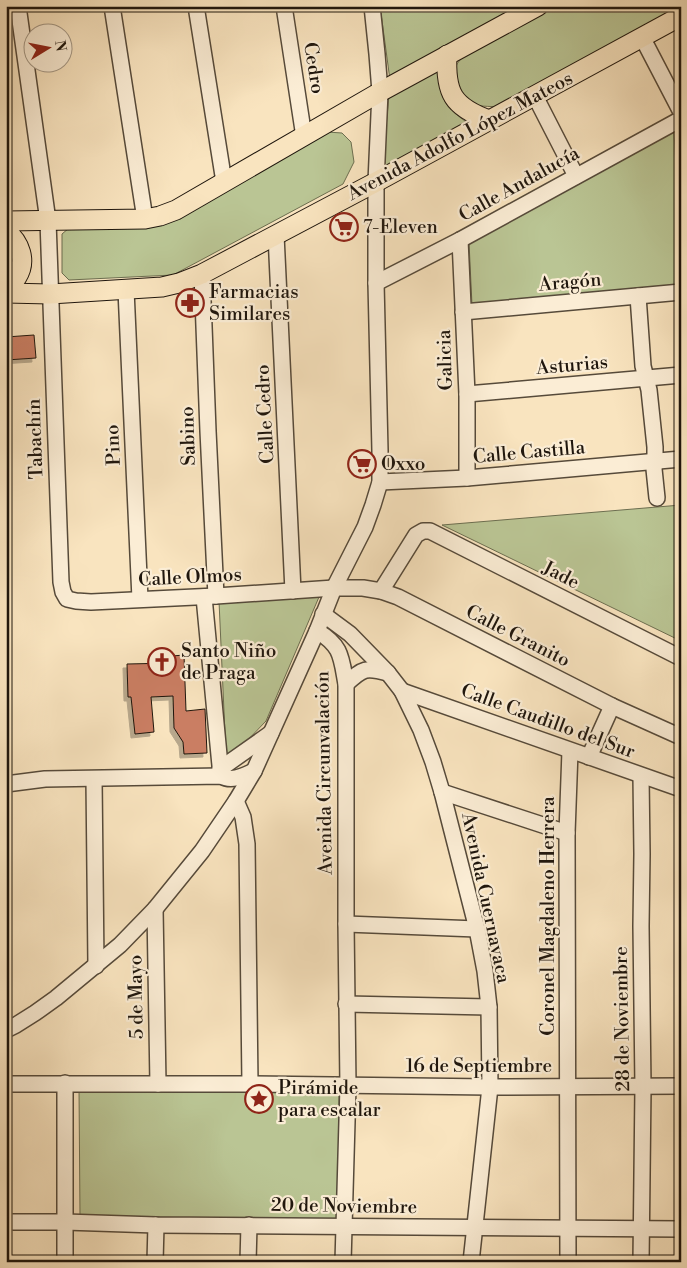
<svg xmlns="http://www.w3.org/2000/svg" width="687" height="1268" font-family="'Libre Bodoni',serif">
<style>
.green{fill:#bac594;stroke:#6c6e50}
.building{fill:#ca7e64;stroke:#1f160d;filter:url(#shadow)}
.lines{fill:none;stroke-linecap:round;stroke-linejoin:round}
.minor-casing{stroke:#564a3a;stroke-width:18}
.major-casing{stroke:#1f160d;stroke-width:21}
.minor{stroke:#fbedd5;stroke-width:15}
.major{stroke:#f9e4bf;stroke-width:19}
.labels{text-anchor:middle;dominant-baseline:central;stroke-width:4.5;stroke-linejoin:round;paint-order:stroke}
.street-label{font-size:19px;fill:#1f160d;stroke:#fbedd5}
.poi-label{font-size:19px;fill:#1f160d;stroke:#fbedd5;text-anchor:start}
</style>
<defs>
<filter id="shadow"><feDropShadow dx="-4" dy="4" stdDeviation="0" flood-color="#0004"/></filter>
</defs>
<rect width="100%" height="100%" fill="#f9e4bf"/>
<filter id="stains"><feTurbulence type="fractalNoise" baseFrequency=".004" numOctaves="4"/><feColorMatrix values="0 0 0 0 .2 0 0 0 0 .09 0 0 0 0 .02 0 0 0 .5 -.17"/></filter>
<radialGradient id="worn" r=".72"><stop offset=".6" stop-color="#630" stop-opacity="0"/><stop offset="1" stop-color="#630" stop-opacity=".3"/></radialGradient>
<g class="green">
<path d="M380 6H520L390 80Z"/>
<path d="M554 6H681L498 107C489 106 478 107 470 103 458 98 451 79 456 66 457 63 461 59 463 57Z"/>
<path d="M440 64C440 75 440 96 447 105 452 112 461 118 469 124L382 171 389 95Z"/>
<path d="M327 132 342 133 351 142 354 162 343 184 173 275 69 280 62 273V234L69 228 145 226Z"/>
<path d="M674 132 681 253V286L472 305 469 242Z"/>
<path d="M681 505V641L442 525Z"/>
<path d="M319 597 266 721 244 744 226 756 219 601Z"/>
<path d="M79 1089 339 1092 338 1220 80 1216Z"/>
</g>
<g class="building">
<path d="M34 335 36 358 6 360V337Z"/>
<path d="M184 655 186 711 205 709 207 753 184 754 183 742 174 728 173 696 151 697 154 732 135 734 131 697H128L127 664 173 663 172 656Z"/>
</g>
<g class="lines">
<defs>
<g id="minor">
<path d="M18 6 48 221 61 582 63 592 67 599 76 601 91 602 216 596 334 588H363L381 591 398 597 612 706 681 737"/>
<path d="M112 6 145 219"/>
<path d="M196 6 224 182"/>
<path d="M284 6 304 137"/>
<path d="M642 37 681 112"/>
<path d="M535 96 576 176"/>
<path d="M276 235 293 591"/>
<path d="M460 240 467 394V478"/>
<path d="M202 274 208 431 216 596"/>
<path d="M376 283 460 240 681 119"/>
<path d="M126 290 140 599"/>
<path d="M638 296 643 366 649 390 655 447V461L654 469 657 498"/>
<path d="M463 312 681 292"/>
<path d="M467 394 681 375"/>
<path d="M380 482 467 478 681 459"/>
<path d="M381 591 416 535 423 531H430L681 658"/>
<path d="M204 597 221 776"/>
<path d="M323 614 350 634 388 673 402 691 421 730 433 762 442 792 477 929 485 971 489 1007 490 1087 471 1262"/>
<path d="M317 631C342 646 341 657 346 684V924L348 1086 343 1262"/>
<path d="M346 684C363 668 366 667 388 673"/>
<path d="M402 691 681 789"/>
<path d="M589 757 612 706"/>
<path d="M220 769 271 733"/>
<path d="M94 779 96 966"/>
<path d="M6 784 45 779 221 776C232 782 243 776 254 771"/>
<path d="M442 792 567 833"/>
<path d="M236 801 243 817 247 844 250 1084"/>
<path d="M155 909 158 1084"/>
<path d="M346 924 477 929"/>
<path d="M346 1004 489 1007"/>
<path d="M6 1030 16 1025 35 1013 56 998 120 945 155 909 202 851 236 801 254 771 317 631 334 588 365 527 373 505 380 482V451L376 283V182L380 92 377 54 372 6"/>
<path d="M6 1084H250L490 1087 681 1086"/>
<path d="M6 1222H65L156 1225 681 1229"/>
<path d="M65 1262V1083"/>
<path d="M155 1262 156 1225"/>
<path d="M248 1262 249 1225"/>
<path d="M568 1262 567 833 570 751"/>
<path d="M641 1262 643 1087 641 926 642 854 641 776"/>
</g>
<g id="major">
<path d="M447 55C445 93 453 107 489 120"/>
<path d="M6 221 145 219 160 216 176 210 380 92 538 6"/>
<path d="M6 231C20 242 27 261 17 277 14 282 10 285 6 289"/>
<path d="M6 293 50 294 162 287 179 283 202 274 376 182 681 16"/>
</g>
</defs>
<use href="#minor" class="minor-casing"/>
<use href="#major" class="major-casing"/>
<use href="#minor" class="minor"/>
<use href="#major" class="major"/>
</g>
<defs>
<symbol id="supermarket-ring" viewBox="-11 -11 22 22"><circle r="9.5" fill="#fbedd5" stroke="#8f2418" stroke-width="1.5"/><path d="M-6-5.5h2.5l.6 2H6L4.5 2H-2.5L-4.4-4H-6ZM-1.5 3.2a1.3 1.3 0 1 0 .1 0ZM3 3.2a1.3 1.3 0 1 0 .1 0Z" fill="#8f2418"/></symbol>
<symbol id="pharmacy-ring" viewBox="-11 -11 22 22"><circle r="9.5" fill="#fbedd5" stroke="#8f2418" stroke-width="1.5"/><path d="M-2-6h4v4h4v4h-4v4h-4v-4h-4v-4h4Z" fill="#8f2418"/></symbol>
<symbol id="church-ring" viewBox="-11 -11 22 22"><circle r="9.5" fill="#fbedd5" stroke="#8f2418" stroke-width="1.5"/><path d="M-1.2-6h2.4v3.5h3.3v2.4h-3.3V6h-2.4V-.1h-3.3v-2.4h3.3Z" fill="#8f2418"/></symbol>
<symbol id="sight-ring" viewBox="-11 -11 22 22"><circle r="9.5" fill="#fbedd5" stroke="#8f2418" stroke-width="1.5"/><path d="M0-6L1.8-2.2L6-1.7L2.9 1.2L3.7 5.4L0 3.3L-3.7 5.4L-2.9 1.2L-6-1.7L-1.8-2.2Z" fill="#8f2418"/></symbol>
</defs>
<g fill-rule="evenodd">
<use href="#supermarket-ring" x="328" y="211" width="32" height="32"/>
<use href="#pharmacy-ring" x="174" y="287" width="32" height="32"/>
<use href="#supermarket-ring" x="346" y="448" width="32" height="32"/>
<use href="#church-ring" x="146" y="646" width="32" height="32"/>
<use href="#sight-ring" x="243" y="1083" width="32" height="32"/>
</g>
<g class="labels">
<g class="street-label">
<text transform="translate(314 68) rotate(81)">Cedro</text>
<text transform="translate(460 136) rotate(-28)">Avenida Adolfo López Mateos</text>
<text transform="translate(519 184) rotate(-29)">Calle Andalucía</text>
<text transform="translate(570 282) rotate(-5)">Aragón</text>
<text transform="translate(445 360) rotate(-92)">Galicia</text>
<text transform="translate(572 365) rotate(-5)">Asturias</text>
<text transform="translate(265 414) rotate(-93)">Calle Cedro</text>
<text transform="translate(188 436) rotate(-92)">Sabino</text>
<text transform="translate(35 439) rotate(-92)">Tabachín</text>
<text transform="translate(113 445) rotate(-93)">Pino</text>
<text transform="translate(529 452) rotate(-5)">Calle Castilla</text>
<text transform="translate(561 575) rotate(27)">Jade</text>
<text transform="translate(190 577) rotate(-3)">Calle Olmos</text>
<text transform="translate(518 636) rotate(27)">Calle Granito</text>
<text transform="translate(548 721) rotate(20)">Calle Caudillo del Sur</text>
<text transform="translate(324 773) rotate(-91)">Avenida Circunvalación</text>
<text transform="translate(486 898) rotate(78)">Avenida Cuernavaca</text>
<text transform="translate(548 916) rotate(-90)">Coronel Magdaleno Herrera</text>
<text transform="translate(136 997) rotate(-91)">5 de Mayo</text>
<text transform="translate(622 1019) rotate(-91)">28 de Noviembre</text>
<text x="479" y="1066">16 de Septiembre</text>
<text transform="translate(344 1206) rotate(1)">20 de Noviembre</text>
</g>
<g class="poi-label">
<text x="363" y="227">7-Eleven</text>
<text x="209" y="292">Farmacias<tspan x="209" dy="22">Similares</tspan></text>
<text x="381" y="464">Oxxo</text>
<text x="181" y="651">Santo Niño<tspan x="181" dy="22">de Praga</tspan></text>
<text x="278" y="1088">Pirámide<tspan x="278" dy="22">para escalar</tspan></text>
</g>
</g>
<rect width="687" height="1268" fill="none" stroke="#f9e4bf" stroke-width="25"/>
<rect x="8" y="8" width="672" height="1253" fill="none" stroke="#1f160d" stroke-width="2.5"/>
<rect x="12" y="12" width="662" height="1243" fill="none" stroke="#1f160d"/>
<g transform="translate(48 48) rotate(80)"><circle r="24" fill="#fbedd5" stroke="#a39785"/>
<path d="M0-4L9 19L0 12L-9 19Z" fill="#8f2418"/>
<text y="-8" font-size="14" font-weight="bold" text-anchor="middle" fill="#1f160d">N</text>
</g>
<rect width="100%" height="100%" filter="url(#stains)"/>
<rect width="100%" height="100%" fill="url(#worn)"/>
</svg>
